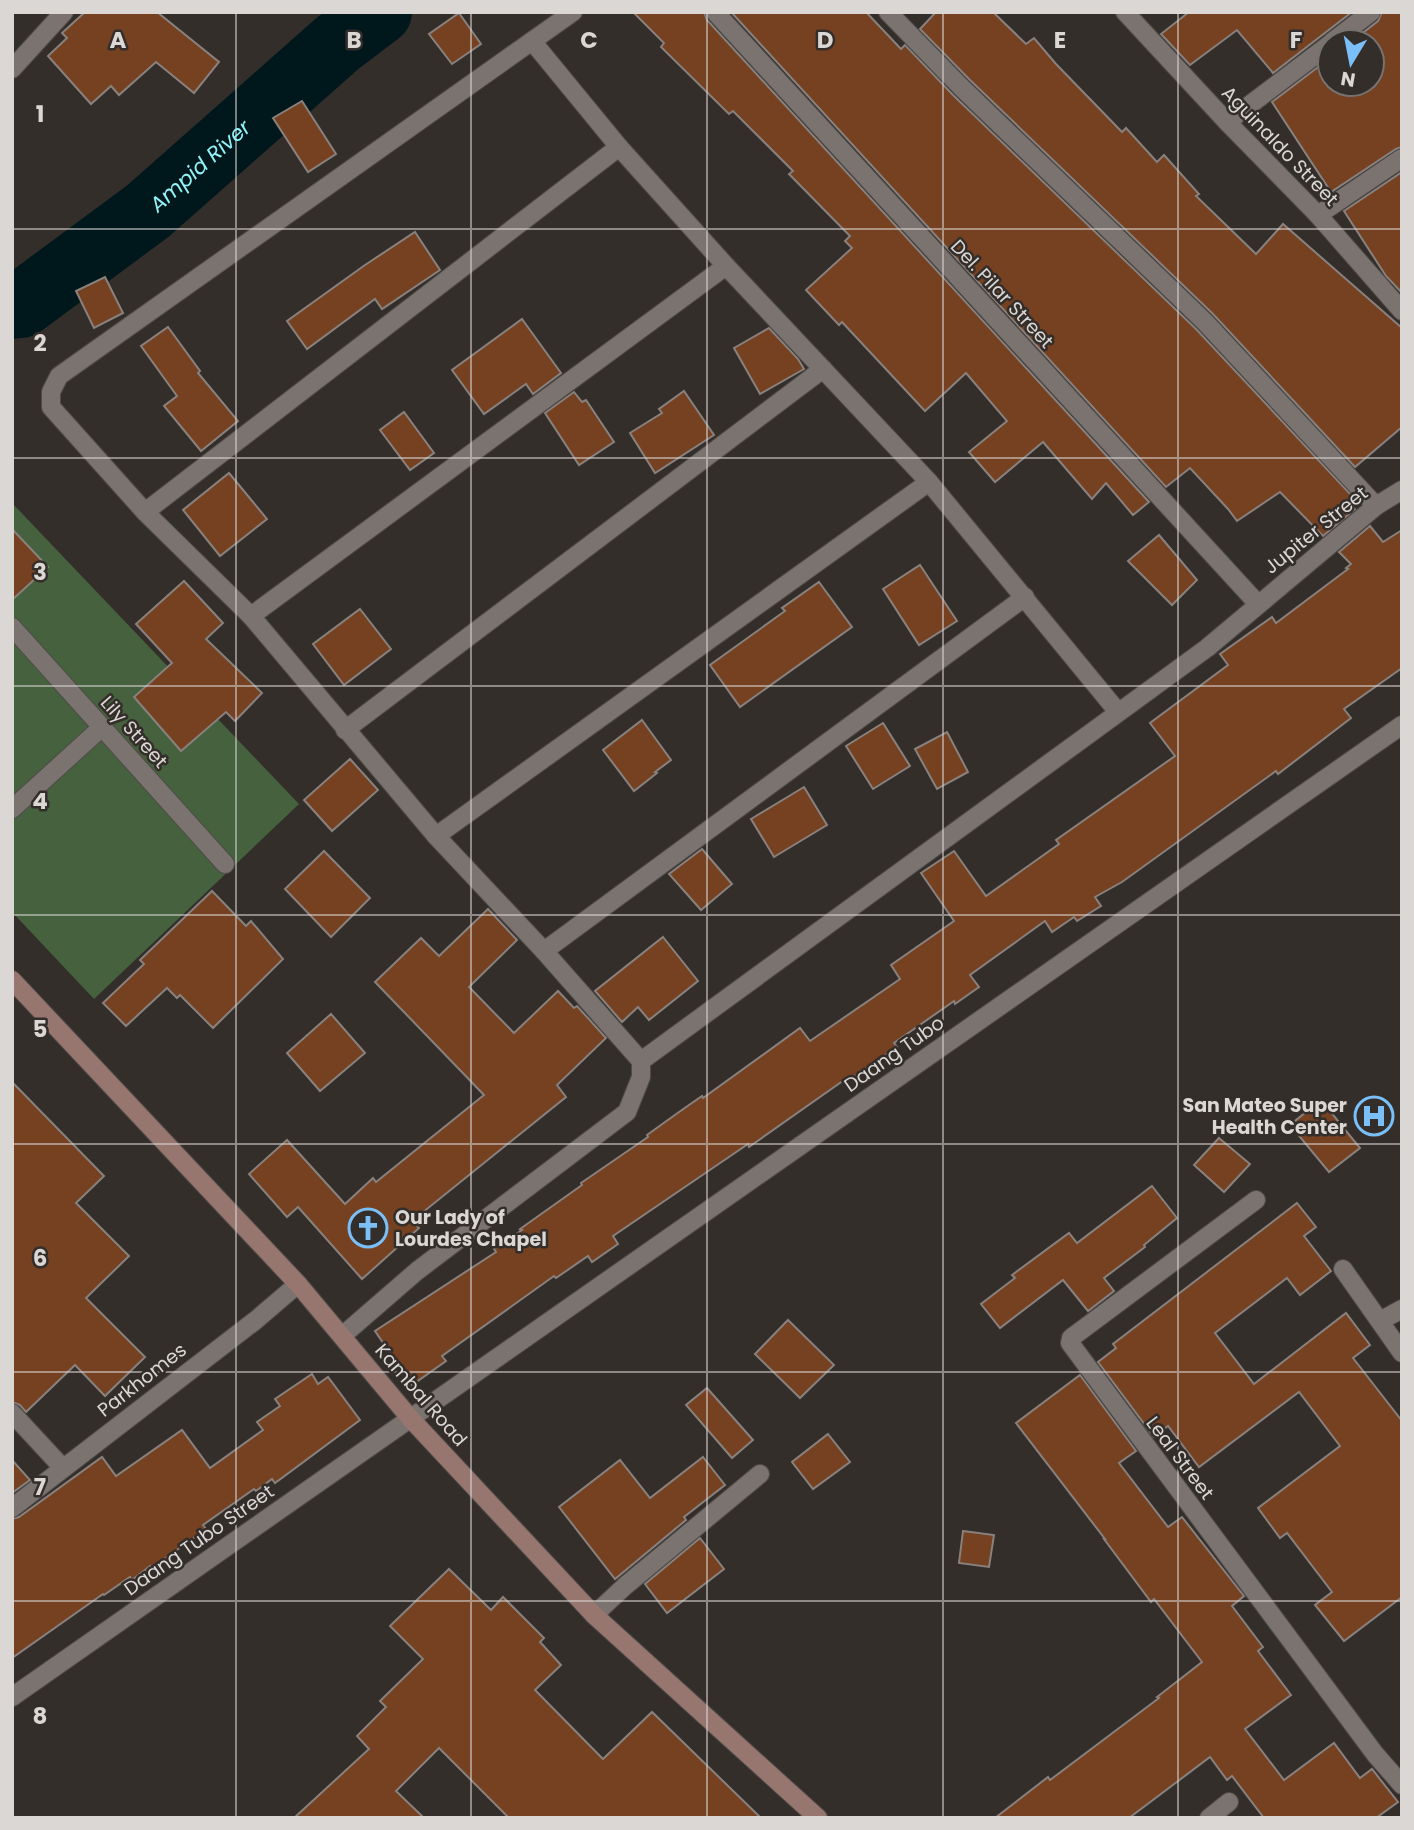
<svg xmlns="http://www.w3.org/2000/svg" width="1414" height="1830" font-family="Poppins,sans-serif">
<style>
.green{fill:#45613d}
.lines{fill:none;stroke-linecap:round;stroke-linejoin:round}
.river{stroke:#00181b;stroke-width:66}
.building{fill:#754121;stroke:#88817e;stroke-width:2}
.service-casing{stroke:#504c49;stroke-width:20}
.minor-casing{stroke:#504c49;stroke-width:20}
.secondary-casing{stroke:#504c49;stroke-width:20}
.service{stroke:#7a7370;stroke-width:18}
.minor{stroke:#7a7370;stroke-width:18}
.secondary{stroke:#987670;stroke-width:18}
.grid{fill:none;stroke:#dad7d5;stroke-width:2;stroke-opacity:0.55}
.labels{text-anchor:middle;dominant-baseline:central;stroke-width:5;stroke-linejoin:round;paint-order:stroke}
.street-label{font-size:19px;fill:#dad7d5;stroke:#342e2b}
.poi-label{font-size:19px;font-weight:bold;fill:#dad7d5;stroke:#342e2b;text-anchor:end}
.water-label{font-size:21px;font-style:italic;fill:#93f4fb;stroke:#342e2b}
.grid-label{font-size:23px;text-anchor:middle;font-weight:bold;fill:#dad7d5;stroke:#342e2b;stroke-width:5;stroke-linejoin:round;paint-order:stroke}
</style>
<rect width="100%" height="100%" fill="#342e2b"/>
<path class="green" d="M12 503 299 804 94 999 12 912Z"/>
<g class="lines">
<path class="river" id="s1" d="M12 306 21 305 148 211 338 43 379 12"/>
</g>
<g class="building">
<path d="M85 12H157L219 62 194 93 156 62 119 95 111 86 91 104 48 56 67 38 62 33Z"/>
<path d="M633 12H704L707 20 1149 502 1133 515 1106 483 1092 499 1043 442 995 482 969 452 1007 421 966 373 925 411 842 322 839 325 806 290 852 248 845 241 850 236 789 174 793 171 733 111 729 114 661 47 664 43Z"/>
<path d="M731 12H866L901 49 905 45 953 95 1197 330 1352 496 1348 500 1355 509 1323 536 1280 492 1237 521 1228 509 1190 468 1166 487Z"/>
<path d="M936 12H993L1026 44 1034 38 1056 64 1122 132 1126 128 1157 162 1164 155 1199 194 1196 196 1256 254 1283 224 1402 328V427L1355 467 1213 314 969 79 920 29Z"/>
<path d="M1189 12H1352L1273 73 1237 30 1190 65 1161 34Z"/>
<path d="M1382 12H1402V147L1396 149 1331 192 1272 102 1330 58V84H1372V42H1351L1378 21Z"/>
<path d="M459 13 481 44 452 64 429 34Z"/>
<path d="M302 101 336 154 308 172 273 118Z"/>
<path d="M1402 172V293L1386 276 1344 211Z"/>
<path d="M415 232 440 270 382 309 375 299 307 349 287 321 365 265Z"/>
<path d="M105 277 123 313 94 328 76 291Z"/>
<path d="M522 319 561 373 533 394 526 384 484 414 452 370Z"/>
<path d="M168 327 200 371 198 373 238 421 201 451 164 406 177 396 141 346Z"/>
<path d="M769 328 798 359 804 369 760 394 734 348Z"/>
<path d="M684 391 714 435 655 473 630 433 662 413 659 409Z"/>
<path d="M574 392 582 402 586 400 614 442 579 465 545 413Z"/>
<path d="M404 412 434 453 410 470 380 430Z"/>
<path d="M229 473 267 519 220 556 183 510Z"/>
<path d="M1370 526 1383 542 1402 530V668L1344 709 1351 718 1278 774 1276 771 1122 882 1095 897 1101 906 1077 921 1074 917 1052 932 1045 921 970 975 979 987 955 1004 954 1001 894 1043 897 1047 849 1080 847 1078 749 1147 748 1144 613 1236 618 1244 592 1262 588 1256 556 1278 554 1276 442 1356 446 1361 412 1385 375 1331 496 1252 494 1249 522 1230 520 1229 582 1185 581 1183 648 1137 647 1135 679 1112 702 1096 703 1098 800 1028 810 1041 900 979 891 965 954 921 921 873 954 851 986 896 1059 844 1056 840 1175 756 1150 723 1228 665 1220 654 1272 617 1276 623 1348 569 1346 568 1351 564 1339 552Z"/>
<path d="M12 529 48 567 12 600Z"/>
<path d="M1159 535 1197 580 1172 605 1128 561Z"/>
<path d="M920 565 957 621 919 645 883 589Z"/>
<path d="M184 581 223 623 206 639 262 693 235 721 226 712 181 751 134 697 172 663 136 624Z"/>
<path d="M819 582 852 627 740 707 710 665 785 611 782 608Z"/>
<path d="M360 609 391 649 344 685 313 644Z"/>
<path d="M642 720 671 760 655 772 657 773 634 791 603 750Z"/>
<path d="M883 723 910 766 873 789 846 746Z"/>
<path d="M947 732 968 772 937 789 915 749Z"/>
<path d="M350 759 378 790 332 831 304 800Z"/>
<path d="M804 787 827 825 774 857 751 819Z"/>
<path d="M702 849 732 884 701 910 669 874Z"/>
<path d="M324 851 370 898 331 937 285 889Z"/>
<path d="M212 891 246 926 251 921 283 959 213 1028 180 995 177 998 167 988 126 1026 103 1003 144 964 140 960Z"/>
<path d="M488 909 517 940 469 987 514 1033 558 991 574 1008 577 1006 606 1038 557 1085 566 1097 412 1221 419 1228 362 1279 298 1207 287 1217 249 1174 287 1140 345 1204 373 1178 376 1182 484 1095 375 982 421 938 439 956Z"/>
<path d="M663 937 698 981 649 1020 638 1007 622 1022 595 991Z"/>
<path d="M331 1014 365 1053 320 1091 287 1053Z"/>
<path d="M12 1082 104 1176 76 1203 129 1256 86 1298 145 1357 105 1396 75 1365 26 1412 20 1405 12 1402Z"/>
<path d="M1321 1100 1360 1148 1329 1172 1290 1125Z"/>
<path d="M1219 1138 1250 1164 1224 1192 1194 1165Z"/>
<path d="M1152 1186 1177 1218 1144 1245 1145 1247 1104 1278 1114 1291 1088 1311 1063 1280 1000 1328 981 1304 1015 1278 1012 1275 1069 1233 1077 1243Z"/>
<path d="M1297 1203 1316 1227 1304 1236 1331 1271 1300 1295 1287 1278 1215 1333 1254 1384 1346 1313 1370 1345 1353 1358 1402 1421V1597L1344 1641 1315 1605 1332 1592 1287 1533 1280 1538 1258 1508 1340 1446 1299 1392 1199 1467 1168 1426 1154 1437 1098 1362 1116 1348 1113 1344Z"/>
<path d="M788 1320 834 1365 800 1398 755 1354Z"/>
<path d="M312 1374 318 1384 328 1377 360 1420 275 1483 272 1479 256 1491 254 1489 203 1525 206 1529 152 1568 150 1566 132 1580 130 1577 104 1595 103 1594 12 1658V1519L19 1517 102 1457 116 1476 182 1430 210 1468 263 1430 257 1422 280 1406 275 1399Z"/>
<path d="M1080 1375 1136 1451 1119 1463 1168 1527 1182 1517 1244 1596 1232 1606 1263 1647 1258 1651 1291 1695 1245 1729 1284 1780 1334 1743 1360 1778 1372 1769 1398 1802 1376 1818H1264L1232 1776 1227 1780 1210 1757 1129 1818H995L1048 1777 1050 1780 1159 1698 1157 1697 1202 1662 1154 1599 1151 1602 1104 1539H1105L1016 1423Z"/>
<path d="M707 1388 753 1440 732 1458 686 1405Z"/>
<path d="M828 1434 850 1462 813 1489 792 1462Z"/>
<path d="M703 1457 725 1485 684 1517 686 1520 615 1579 559 1507 620 1460 650 1498Z"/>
<path d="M12 1460 30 1480 12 1493Z"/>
<path d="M963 1531 994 1535 989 1567 959 1563Z"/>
<path d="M700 1538 724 1569 667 1613 645 1584Z"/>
<path d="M449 1569 491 1610 503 1597 544 1638 540 1642 561 1665 535 1690 603 1759 652 1712 761 1818H509L439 1748 396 1791 424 1818H294L369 1749 357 1736 386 1707 380 1701 423 1659 390 1626Z"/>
</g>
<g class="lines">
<defs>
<path id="service" d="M1380 1321 1402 1309"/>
<g id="minor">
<path d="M715 12 1258 604"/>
<path d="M888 12 961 87 1205 322 1376 506"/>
<path d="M1125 12 1227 122 1318 215 1402 311"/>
<path d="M532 41 619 147 726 266 929 482 1118 712"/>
<path d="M1332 42 1371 12"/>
<path d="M12 69 64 12"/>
<path d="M1227 122 1330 44"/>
<path d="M1318 215 1402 158"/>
<path d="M145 512 619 147"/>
<path d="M251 616 726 266"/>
<path d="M12 627 225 864"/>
<path d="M345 730 823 369"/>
<path d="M12 809 101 728"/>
<path d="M436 836 929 482"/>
<path d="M544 951 1025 597"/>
<path d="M641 1061 1207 648 1376 506 1402 490"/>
<path d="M1256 1200 1071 1338 1070 1343 1375 1754 1402 1785"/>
<path d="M1343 1269 1402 1353"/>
<path d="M342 1336 417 1271 627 1112 641 1077V1061L544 951 436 836 251 616 145 512 51 407V392L59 376 573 12"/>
<path d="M12 1413 62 1467"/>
<path d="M12 1508 256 1320 298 1284"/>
<path d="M594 1615 625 1586 760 1474"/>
<path d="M12 1697 1402 725"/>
<path d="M1209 1818 1229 1802"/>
</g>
<path id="secondary" d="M12 980 298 1284 410 1418 594 1615 818 1818"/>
</defs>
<use href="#service" class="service-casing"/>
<use href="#minor" class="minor-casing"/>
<use href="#secondary" class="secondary-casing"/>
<use href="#service" class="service"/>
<use href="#minor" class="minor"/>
<use href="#secondary" class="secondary"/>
</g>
<path class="grid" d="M236 12V1818M471 12V1818M707 12V1818M943 12V1818M1178 12V1818M12 229H1402M12 458H1402M12 686H1402M12 915H1402M12 1144H1402M12 1372H1402M12 1601H1402"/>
<defs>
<symbol id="hospital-ring" viewBox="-11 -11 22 22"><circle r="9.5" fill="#342e2b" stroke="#7abff8" stroke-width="1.5"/><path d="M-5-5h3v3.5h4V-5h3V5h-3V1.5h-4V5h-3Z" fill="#7abff8"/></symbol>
<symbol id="church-ring" viewBox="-11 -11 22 22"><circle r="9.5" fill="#342e2b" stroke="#7abff8" stroke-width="1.5"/><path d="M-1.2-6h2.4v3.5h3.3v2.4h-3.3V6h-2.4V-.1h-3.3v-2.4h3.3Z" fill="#7abff8"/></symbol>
</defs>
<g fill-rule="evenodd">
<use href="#hospital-ring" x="1352" y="1094" width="44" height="44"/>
<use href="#church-ring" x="346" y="1206" width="44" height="44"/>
</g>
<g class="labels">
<g class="street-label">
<text transform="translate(1280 146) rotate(46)">Aguinaldo Street</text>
<text transform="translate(1002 294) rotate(47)">Del. Pilar Street</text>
<text transform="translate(1316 530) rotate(-39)">Jupiter Street</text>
<text transform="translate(134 732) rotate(48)">Lily Street</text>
<text transform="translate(894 1054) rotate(-35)">Daang Tubo</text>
<text transform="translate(142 1380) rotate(-38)">Parkhomes</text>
<text transform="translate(421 1395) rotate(49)">Kambal Road</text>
<text transform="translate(1180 1458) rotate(53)">Leal Street</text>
<text transform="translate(199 1540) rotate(-35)">Daang Tubo Street</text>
</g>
<g class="poi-label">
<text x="1347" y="1105">San Mateo Super<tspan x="1347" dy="22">Health Center</tspan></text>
<text x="395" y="1217" text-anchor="start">Our Lady of<tspan x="395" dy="22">Lourdes Chapel</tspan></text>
</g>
<g class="water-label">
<text stroke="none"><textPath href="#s1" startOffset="236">Ampid River</textPath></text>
</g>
</g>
<g class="grid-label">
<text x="118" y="48">A</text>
<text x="354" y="48">B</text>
<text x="589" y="48">C</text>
<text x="825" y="48">D</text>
<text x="1060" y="48">E</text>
<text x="1296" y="48">F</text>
<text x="40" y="122">1</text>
<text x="40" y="351">2</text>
<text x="40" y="580">3</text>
<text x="40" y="809">4</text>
<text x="40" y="1037">5</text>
<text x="40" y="1266">6</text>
<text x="40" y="1495">7</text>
<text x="40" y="1724">8</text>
</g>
<rect width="1414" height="1830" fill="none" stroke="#dad7d5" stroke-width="28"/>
<g transform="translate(1351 63) rotate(190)"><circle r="33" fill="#342e2b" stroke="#76726f" stroke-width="2"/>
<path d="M0-5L12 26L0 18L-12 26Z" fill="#7abff8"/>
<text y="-10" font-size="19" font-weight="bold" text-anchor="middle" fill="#dad7d5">N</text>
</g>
</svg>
